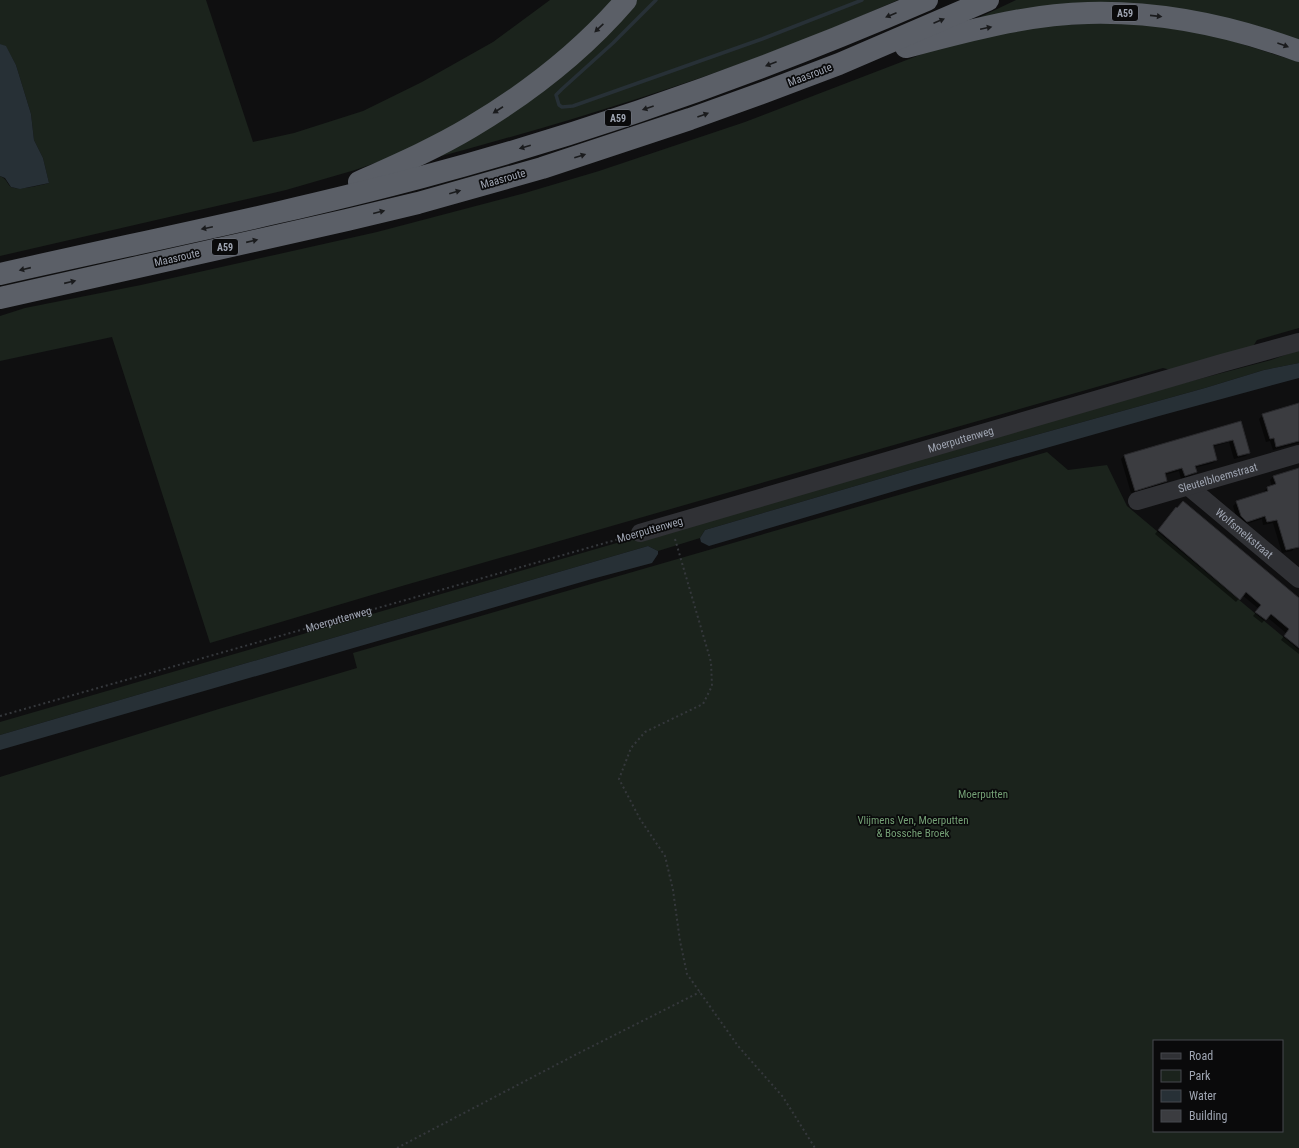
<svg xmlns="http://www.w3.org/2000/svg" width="1299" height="1148" font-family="'Roboto Condensed',sans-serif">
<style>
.green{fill:#1b231c;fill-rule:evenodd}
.water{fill:#273036}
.shadow{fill:#0007}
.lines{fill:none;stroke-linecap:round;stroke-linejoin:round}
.stream{stroke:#273036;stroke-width:3.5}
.building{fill:#3b3c40;stroke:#29292c}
.path{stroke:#35383c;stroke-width:2;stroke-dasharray:2 3;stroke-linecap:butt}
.minor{stroke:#303135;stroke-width:18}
.highway{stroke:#5b5f67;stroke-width:22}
.oneway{fill:#1a1b1d}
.labels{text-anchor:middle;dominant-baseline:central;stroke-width:3.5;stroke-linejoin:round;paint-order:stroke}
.shield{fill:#0a0a0b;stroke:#727680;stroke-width:1}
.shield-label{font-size:10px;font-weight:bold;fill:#9fa5b2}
.street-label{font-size:11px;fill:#9fa5b2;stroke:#0a0a0b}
.park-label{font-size:11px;fill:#749f75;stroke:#0a0a0b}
</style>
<rect width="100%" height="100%" fill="#0f0f10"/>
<g class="green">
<path d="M0 0H206L253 142 294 133 363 111 422 82 493 42 550 0H615L572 44 474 117 398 155 355 170 286 190 0 256V176C7 179 7 184 11 187 19 191 41 185 49 183L43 158 34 140 31 114 16 65 6 47 0 44Z"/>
<path d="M637 0H898C745 69 584 118 423 161L604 35Z"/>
<path d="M1016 0H1299V46L1178 14 957 28Z"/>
<path d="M1127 22 1213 35 1299 62V328L1257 340 1250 351 1174 371 1163 368 402 586 210 643 112 337 0 361V316L25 308 141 285 377 232 525 193 599 171 745 122 943 46 1041 26Z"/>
<path d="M1299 350V363L1264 370 1205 388 910 470 705 530 700 538 658 551 648 546 0 735V722L682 524 916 454 1271 360Z"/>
<path d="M1047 452 1068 470 1107 465 1127 506 1299 650V1148H0V777L222 708 357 668 353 653ZM1154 1041H1282V1131H1154Z"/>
</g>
<g class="water">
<path d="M0 44 6 46 16 65 31 114 34 140 43 158 49 183 20 189 11 187 5 178 0 176Z"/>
<path d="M1299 363V378L1159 416 915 485 709 546 701 542 700 538 705 530 910 470 1205 388 1264 370Z"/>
<path d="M648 546 658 551V554L652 563 592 579 0 750V735Z"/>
</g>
<g class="shadow">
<path d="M1299 405V443L1273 450 1270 441 1266 442 1259 419 1263 415Z"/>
<path d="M1240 422 1249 452 1246 456 1234 459 1229 442 1212 447 1216 460 1213 463 1194 468 1196 472 1192 475 1181 479 1179 471 1165 475 1166 481 1163 484 1131 493 1121 459 1124 456Z"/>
<path d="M1299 469V538L1295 547 1292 551 1282 553 1273 523 1263 525 1262 519 1243 525 1237 520 1233 506 1237 502 1265 493 1264 491 1268 488 1272 486 1270 480 1274 476Z"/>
<path d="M1173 512 1299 599V654L1281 640 1286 633 1267 617 1262 623 1253 616 1259 609 1242 595 1236 602 1155 534Z"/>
</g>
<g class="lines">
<path class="stream" d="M656 0 613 43 562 89 556 95 559 105 562 107 573 106 762 39 862 0"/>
</g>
<g class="building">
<path d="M1299 403V441L1276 447 1274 438 1270 439 1262 414Z"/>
<path d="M1241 421 1250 453 1238 456 1233 440 1213 445 1217 460 1195 466 1197 472 1185 476 1182 468 1165 473 1167 481 1135 491 1124 455Z"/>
<path d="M1299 468V547L1286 550 1277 520 1267 522 1265 516 1247 522 1241 516 1236 501 1268 491 1267 487 1276 484 1273 476Z"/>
<path d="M1183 501 1299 598V648L1284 636 1289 629 1271 614 1266 620 1255 612 1261 605 1246 592 1240 600 1158 530 1176 507 1177 508Z"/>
</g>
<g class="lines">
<g class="path">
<path d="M675 539 711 662 712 686 703 704 645 732 631 748 619 779 640 819 665 856 673 890 680 941 687 974 738 1046 783 1097 815 1148"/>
<path id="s1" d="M0 716 626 537"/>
<path d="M397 1148 575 1055 700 992"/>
</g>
<g class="minor">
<path id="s2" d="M1189 487 1299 579"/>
<path id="s3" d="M1137 501 1299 454"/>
<path id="s4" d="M640 533 1222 363 1299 342"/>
</g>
<g class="highway">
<path d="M906 47C965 32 1027 14 1088 13 1161 11 1231 26 1299 51"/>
<path d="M359 182C397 165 436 148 471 127 528 93 583 50 626 0"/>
<path d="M0 274C141 242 283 214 422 177 595 131 763 71 927 0"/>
<path d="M0 298 347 220 418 203 542 168 690 119 765 92 839 64 988 0"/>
</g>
</g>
<defs><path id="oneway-solid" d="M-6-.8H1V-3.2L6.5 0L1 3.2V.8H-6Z"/></defs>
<g class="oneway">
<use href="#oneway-solid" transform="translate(891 15) rotate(157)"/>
<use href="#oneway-solid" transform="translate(1156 16) rotate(6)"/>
<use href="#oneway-solid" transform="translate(939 21) rotate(-23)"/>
<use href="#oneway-solid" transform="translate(599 28) rotate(137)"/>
<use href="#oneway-solid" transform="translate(986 28) rotate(-12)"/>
<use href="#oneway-solid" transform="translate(1283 45) rotate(20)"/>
<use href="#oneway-solid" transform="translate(771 64) rotate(159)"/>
<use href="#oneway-solid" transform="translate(648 108) rotate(161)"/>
<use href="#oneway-solid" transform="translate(498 110) rotate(147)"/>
<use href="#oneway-solid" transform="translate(703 115) rotate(-20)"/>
<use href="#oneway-solid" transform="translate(525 147) rotate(164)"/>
<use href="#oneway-solid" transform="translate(580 156) rotate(-18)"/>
<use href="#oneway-solid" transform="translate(455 192) rotate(-16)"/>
<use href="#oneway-solid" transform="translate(379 212) rotate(-14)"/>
<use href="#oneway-solid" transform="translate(207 228) rotate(168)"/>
<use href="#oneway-solid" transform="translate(252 241) rotate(-13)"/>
<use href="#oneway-solid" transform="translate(25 269) rotate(167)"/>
<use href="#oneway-solid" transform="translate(70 282) rotate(-13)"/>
</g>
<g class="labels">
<g class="shield">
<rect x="1112" y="5" width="26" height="16" rx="3"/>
<rect x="605" y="110" width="26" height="16" rx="3"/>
<rect x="212" y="239" width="26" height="16" rx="3"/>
</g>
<g class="shield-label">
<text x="1125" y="13">A59</text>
<text x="618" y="118">A59</text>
<text x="225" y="247">A59</text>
</g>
<g class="street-label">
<text transform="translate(810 75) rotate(-21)">Maasroute</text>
<text transform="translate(503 179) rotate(-16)">Maasroute</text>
<text transform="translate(177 258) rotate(-13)">Maasroute</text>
<text stroke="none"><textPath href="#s4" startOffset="334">Moerputtenweg</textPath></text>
<text stroke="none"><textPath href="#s3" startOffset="84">Sleutelbloemstraat</textPath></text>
<text transform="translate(650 530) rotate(-16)">Moerputtenweg</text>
<text stroke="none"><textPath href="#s2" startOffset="72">Wolfsmelkstraat</textPath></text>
<text stroke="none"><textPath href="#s1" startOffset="352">Moerputtenweg</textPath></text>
</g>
<g class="park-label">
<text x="983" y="794">Moerputten</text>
<text x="913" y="820">Vlijmens Ven, Moerputten<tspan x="913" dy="13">&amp; Bossche Broek</tspan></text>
</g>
</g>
<rect x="1153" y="1040" width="130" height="92" fill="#0a0a0b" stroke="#46484e"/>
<rect x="1161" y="1053" width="20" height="6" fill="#303135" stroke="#46484e"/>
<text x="1189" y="1060" font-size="12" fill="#9fa5b2">Road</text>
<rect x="1161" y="1070" width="20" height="12" fill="#1b231c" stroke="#46484e"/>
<text x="1189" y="1080" font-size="12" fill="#9fa5b2">Park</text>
<rect x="1161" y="1090" width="20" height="12" fill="#273036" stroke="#46484e"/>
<text x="1189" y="1100" font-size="12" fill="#9fa5b2">Water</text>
<rect x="1161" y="1110" width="20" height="12" fill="#3b3c40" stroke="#46484e"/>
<text x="1189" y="1120" font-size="12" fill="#9fa5b2">Building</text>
</svg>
